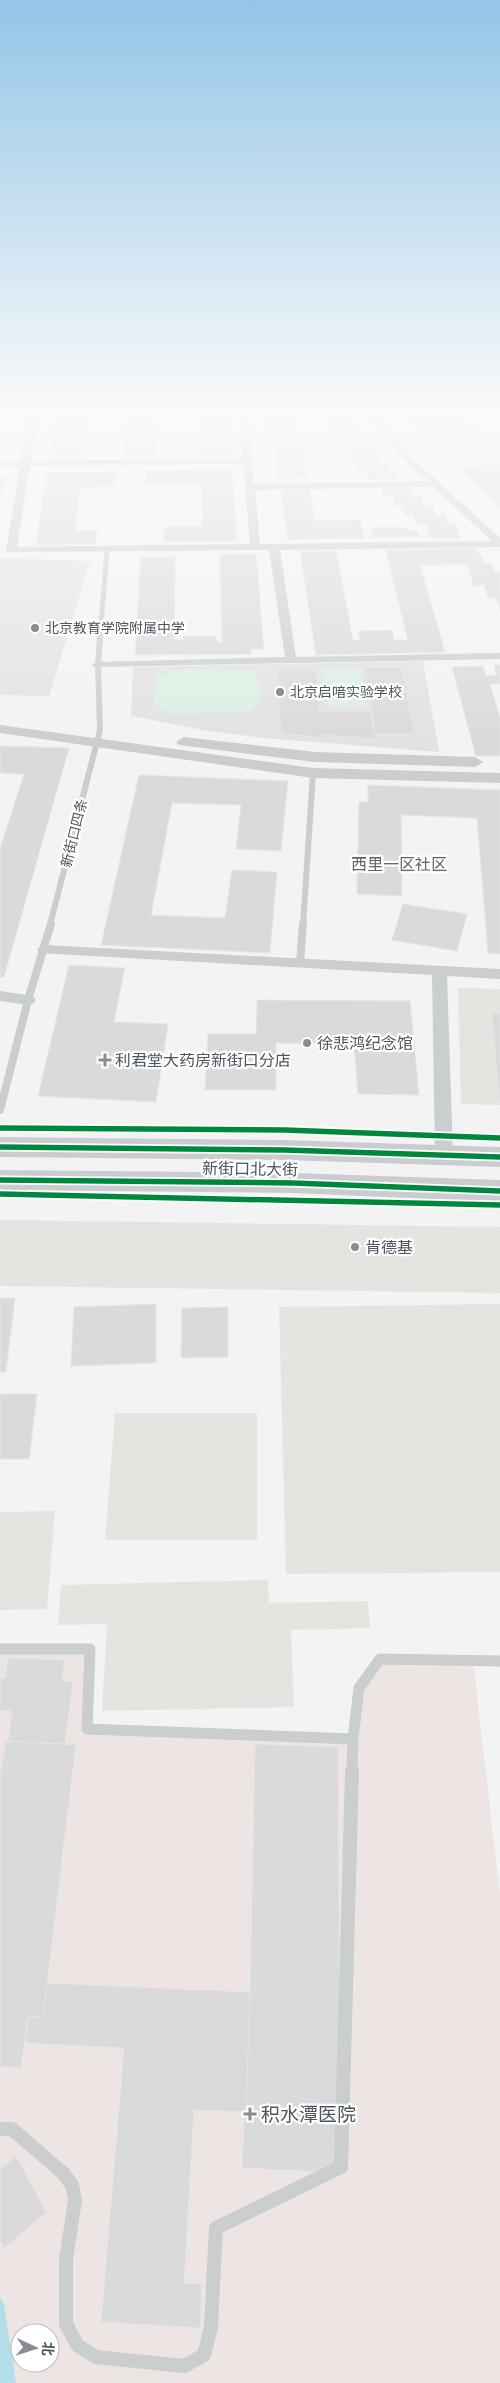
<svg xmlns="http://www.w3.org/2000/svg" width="500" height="2383" font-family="Roboto,'Noto Sans SC',sans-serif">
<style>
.commercial{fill:#e4e4e1}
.education{fill:#e2e2e3}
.medical{fill:#ede5e4;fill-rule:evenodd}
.green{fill:#dbefe3}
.water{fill:#b4dee9}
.building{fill:#dadadc;stroke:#e5e5e6}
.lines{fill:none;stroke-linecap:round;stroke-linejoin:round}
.service-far4{stroke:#cbcecf;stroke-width:5}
.service-far3{stroke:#cbcecf;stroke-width:6}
.service-far2{stroke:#cbcecf;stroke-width:8}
.service-far1{stroke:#cbcecf;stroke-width:11}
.service{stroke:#cbcecf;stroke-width:14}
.minor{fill:#cbcecf;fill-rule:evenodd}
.tertiary{fill:#cbcecf;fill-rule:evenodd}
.primary{fill:#caccce;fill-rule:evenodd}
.cycleway-casing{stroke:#fff;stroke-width:9}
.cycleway{stroke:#00873e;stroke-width:5.5}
.poi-dot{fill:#878d92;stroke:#fff;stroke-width:2}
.labels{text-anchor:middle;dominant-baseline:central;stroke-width:4.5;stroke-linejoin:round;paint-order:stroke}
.far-poi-label{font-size:14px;fill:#4c565e;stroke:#fff;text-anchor:start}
.far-street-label{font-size:14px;fill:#4c565e;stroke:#fff}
.far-quarter-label{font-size:16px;fill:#606367;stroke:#fff}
.poi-label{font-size:16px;fill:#4c565e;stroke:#fff;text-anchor:start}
.street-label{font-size:16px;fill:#4c565e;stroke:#fff}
.near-poi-label{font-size:19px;fill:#4c565e;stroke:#fff;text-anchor:start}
</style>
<rect width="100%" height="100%" fill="#f4f3f3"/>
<g class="commercial">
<path d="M458 988 500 989V1105L461 1104Z"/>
<path d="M0 1220 500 1227V1293L0 1286Z"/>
<path d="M500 1304V1572L286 1574 279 1307Z"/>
<path d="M115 1413H257V1540H105Z"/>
<path d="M55 1511 47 1609 0 1610V1512Z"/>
<path d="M268 1580 269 1603 368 1601 370 1628 291 1630 294 1707 102 1711 107 1624 58 1625 61 1585Z"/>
</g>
<g class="education">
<path d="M0 558 90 561 49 696 0 695Z"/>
<path d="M423 661 439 752 265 738 209 731 131 716 133 667Z"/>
</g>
<path class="medical" d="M90 1649 87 1729 352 1739 359 1688 380 1659 473 1661 500 1894V2383H0V1652ZM20 2333H50V2363H20Z"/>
<g class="green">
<path d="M361 668 366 706 325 707 321 669Z"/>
<path d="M243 669C262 672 260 685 260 701L250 711 182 714 169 713 154 704 156 677 174 670Z"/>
</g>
<path class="water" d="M0 2297 4 2304 16 2383H0Z"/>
<g class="building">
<path d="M55 412H151L85 414 80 459H49Z"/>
<path d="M160 412H229L231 457H200L199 414 160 415Z"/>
<path d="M264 412H292L294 429H269L267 415H264Z"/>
<path d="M322 412H349V414H353L355 423H359L361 431H332L331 424H327L326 415H322Z"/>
<path d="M402 412H458L487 440 435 447Z"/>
<path d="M127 416H155L154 458H124Z"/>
<path d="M374 439 379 462H387L389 470H396L398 478 368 479 366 471H359L357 462H351L349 453 303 454 306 478 277 479 273 441Z"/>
<path d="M500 462V507L459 469Z"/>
<path d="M232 469 237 541 164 542V527L203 526 201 483 146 484V470Z"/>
<path d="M116 472 115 486 80 487 75 531 97 530 96 544 36 545 47 473Z"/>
<path d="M0 476H6L0 497Z"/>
<path d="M411 487 413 496H421L424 505H433L435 515H445L447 523H456L460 538H430L426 523 416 524 414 515H405L403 506H395L393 496H383L382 489Z"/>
<path d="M309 488 315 521 360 520 364 538 288 540 281 489Z"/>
<path d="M372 527H405L406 530H418L420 537H371Z"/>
<path d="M475 548 477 553H480L484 563H491L495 572 500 571V610L496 598H488L484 585 474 586 467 564 420 565 445 652 316 655 300 551H336L353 640H360L358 631 392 630 394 640H408L386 550Z"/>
<path d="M220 554H256L264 649H251V654L135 655 141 557H175L174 640H183V636H216L217 642H222Z"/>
<path d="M494 665H500V684H490L500 718V756H476L452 667 483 666 486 676 497 675Z"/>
<path d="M365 667H402L414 734H375Z"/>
<path d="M277 670H316L320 711H371L375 739 322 735V738L281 733Z"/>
<path d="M0 746 69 748 4 977H0V849L24 774 0 773Z"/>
<path d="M139 775 288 781 281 851 236 849 241 805 172 803 151 915 225 918 232 870 277 872 270 953 101 945Z"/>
<path d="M368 785 500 790V954L488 953 477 818 401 815 402 896 357 894 359 802H368Z"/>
<path d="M403 904 467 914 457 951 392 940Z"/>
<path d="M69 965 125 968 114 1022 168 1024 156 1102 38 1096Z"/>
<path d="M257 1000 410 1001 419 1095 358 1094 354 1044 276 1043V1090H205L208 1034H256Z"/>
<path d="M492 1013H500V1101H499Z"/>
<path d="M0 1298H15L6 1372H0Z"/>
<path d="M156 1304V1363L71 1366 74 1307Z"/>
<path d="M228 1307V1357L181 1358 182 1308Z"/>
<path d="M0 1394H37L29 1459H0Z"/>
<path d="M8 1658 65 1660 62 1681H73L65 1744 8 1742 12 1711H0V1678H5Z"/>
<path d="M6 1741 76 1745 43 2017H28L21 2068 0 2067V1776Z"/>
<path d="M255 1744 338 1747 341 2173 242 2168 250 1992Z"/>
<path d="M47 1983 250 1992 246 2112 194 2110 184 2283 202 2284 200 2328 101 2322 124 2048 25 2043 28 2017H43Z"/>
<path d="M16 2156 46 2212 4 2249 0 2240V2170Z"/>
</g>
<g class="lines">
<path class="service-far4" d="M100 637 107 550"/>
<g class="service-far3">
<path d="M50 925 100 730 98 665 100 636"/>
<path d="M303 925 313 773"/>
</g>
<g class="service-far2">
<path d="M300 963 303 924"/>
<path d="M0 1110 28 1000 51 924"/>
</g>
<g class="service-far1">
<path d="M0 1649H90L87 1729 353 1739"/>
<path d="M352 1772 353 1739 359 1688 380 1659 500 1661"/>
</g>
<path class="service" d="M0 2129H12L63 2173 72 2185 75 2200 66 2260V2324L78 2346 96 2357 184 2366 204 2355 211 2327 216 2228 341 2167 352 1771"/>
<g class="minor">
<path d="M30 412H38L31 461 242 458 239 412H247L254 484 427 481 404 460 366 412H375L410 456 500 538V547L280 550 296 657 500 653V659L94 667 92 665 94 663 98 662 285 657 269 550 7 552 6 550 20 467H0V461H21ZM243 464 250 544 17 547 30 466ZM433 487 492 541 260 544 255 490Z"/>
<path d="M44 945 500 969V979L447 976 453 1155 450 1160 444 1161 438 1160 435 1155 432 975 39 953 37 950 39 947Z"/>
<path d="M0 991 33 996 36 1000 33 1004 28 1005 0 1001Z"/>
</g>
<g class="tertiary">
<path d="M0 725 313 768 500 773V783L313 778 0 733Z"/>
<path d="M184 737 315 752 475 757 483 762 475 767 315 762 179 745 176 742Z"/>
</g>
<g class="primary">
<path d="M0 1137 285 1140 500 1147V1167L285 1160 0 1157Z"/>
<path d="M0 1170 293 1173 500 1180V1202L293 1193 0 1190Z"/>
</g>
<defs>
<g id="cycleway">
<path d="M0 1128 285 1130 500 1138"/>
<path d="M0 1147 285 1150 500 1157"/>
<path d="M0 1180 293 1183 500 1191"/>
<path d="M0 1194 500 1205"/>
</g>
</defs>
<use href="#cycleway" class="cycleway-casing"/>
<use href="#cycleway" class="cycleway"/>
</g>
<linearGradient id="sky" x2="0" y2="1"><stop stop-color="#93c5e8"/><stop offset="0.55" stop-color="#fafafa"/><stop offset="1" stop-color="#fafafa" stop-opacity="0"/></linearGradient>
<rect width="500" height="746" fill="url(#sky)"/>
<g class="poi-dot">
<circle cx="35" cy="628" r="5"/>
<circle cx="280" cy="692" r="5"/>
<circle cx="307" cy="1043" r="5"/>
<path d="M102.5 1052.5h5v5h5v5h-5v5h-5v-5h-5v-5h5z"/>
<circle cx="355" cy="1247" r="5"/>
<path d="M247.5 2106.5h5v5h5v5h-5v5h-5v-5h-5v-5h5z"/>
</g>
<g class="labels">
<g class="far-poi-label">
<text x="45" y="628">北京教育学院附属中学</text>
<text x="290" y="692">北京启喑实验学校</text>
</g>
<g class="far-street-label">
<text transform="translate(74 833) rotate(-76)">新街口四条</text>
</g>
<g class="far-quarter-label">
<text x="399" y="864">西里一区社区</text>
</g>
<g class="poi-label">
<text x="317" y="1043">徐悲鸿纪念馆</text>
<text x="115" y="1060">利君堂大药房新街口分店</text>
<text x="365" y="1247">肯德基</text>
</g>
<g class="street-label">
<text transform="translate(250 1169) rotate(1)">新街口北大街</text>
</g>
<g class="near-poi-label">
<text x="261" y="2114">积水潭医院</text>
</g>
</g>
<g transform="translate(35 2348) rotate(94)"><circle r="24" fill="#ffffff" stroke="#b7bbbf"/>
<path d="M0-4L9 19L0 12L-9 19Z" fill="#878d92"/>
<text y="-8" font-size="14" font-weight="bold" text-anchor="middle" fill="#4c565e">北</text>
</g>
</svg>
